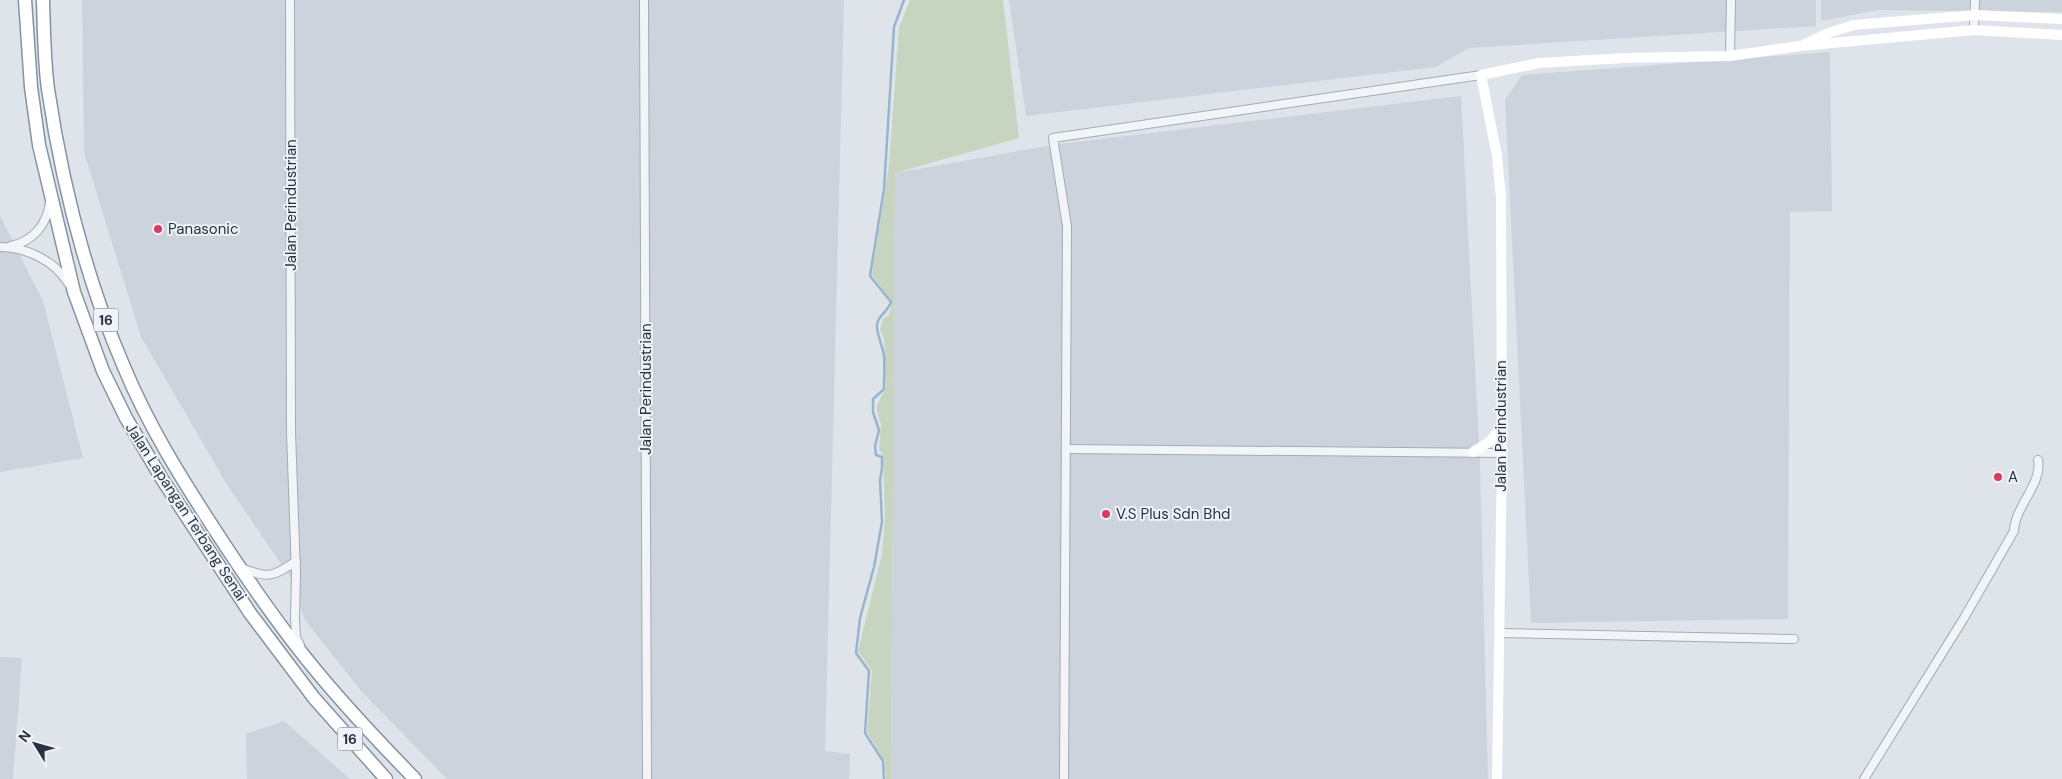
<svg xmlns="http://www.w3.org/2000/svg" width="2062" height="779" font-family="'DM Sans',sans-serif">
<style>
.built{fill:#cdd3dc}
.green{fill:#c7d4c0}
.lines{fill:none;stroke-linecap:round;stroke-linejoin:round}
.stream{stroke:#97b5cd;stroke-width:2.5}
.minor-casing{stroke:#a4abb4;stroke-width:10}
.trunk-casing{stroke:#8693a2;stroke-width:15}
.minor{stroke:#f2f5f8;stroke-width:8}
.secondary{stroke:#fff;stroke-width:10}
.trunk{stroke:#fff;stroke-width:12}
.poi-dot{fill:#d93a5f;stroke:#eff3f7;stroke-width:2}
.labels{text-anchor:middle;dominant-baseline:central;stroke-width:4;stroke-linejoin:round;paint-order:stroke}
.shield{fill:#eff3f7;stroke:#636d78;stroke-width:1}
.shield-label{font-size:14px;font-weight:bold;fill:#273342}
.street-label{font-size:15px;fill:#273342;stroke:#eff3f7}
.poi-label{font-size:15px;fill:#273342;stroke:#eff3f7;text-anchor:start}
</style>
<rect width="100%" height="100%" fill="#dfe4ea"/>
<g class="built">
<path d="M82 0H844L825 751 850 754 849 779H447L362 692 305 620 290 577 226 483 141 337 84 152Z"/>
<path d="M1009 0H1816V26L1469 48 1436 67 1026 116Z"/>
<path d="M1821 0H2062V12L1878 10 1821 21Z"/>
<path d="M1830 52 1832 211 1790 212 1788 619 1531 623 1505 100 1522 75Z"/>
<path d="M1461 96 1480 464 1488 779H891L895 173 1059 144Z"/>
<path d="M0 216 43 301 83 458 0 472Z"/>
<path d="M0 657 22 658 13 779H0Z"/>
<path d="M284 721 350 779H247L246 734Z"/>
</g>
<path class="green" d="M910 0H1003L1019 138 895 173 891 779H886L885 761 867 732 872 671 858 651 882 554 885 518 883 456 879 448 881 425 877 411V405L886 388 884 338 880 329 883 319 889 315 892 302 872 275 889 165 899 28Z"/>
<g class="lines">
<path class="stream" d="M884 779 883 761 865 733 869 671 856 653 860 618 874 567 882 522 880 480 882 468V457L876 455 875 446 879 430 873 412V399L884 389C884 378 885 367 884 356 883 347 876 332 877 325 877 316 887 313 891 302L870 276 884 189 894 27 904 0"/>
<defs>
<g id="minor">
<path d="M290 0 291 432 296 574 295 618 296 637 300 645"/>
<path d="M644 0 647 779"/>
<path d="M1974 30 1975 0"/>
<path d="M1730 56 1731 0"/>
<path d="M11 246C33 241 47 225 50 202"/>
<path d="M0 247C26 247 55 261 68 283"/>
<path d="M1066 449 1502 453"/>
<path d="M241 568C268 578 272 578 296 561"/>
<path d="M1499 633 1794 639"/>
<path d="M1064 779 1067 226 1053 138 1481 75"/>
<path d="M1864 779 1964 618 2014 531C2015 506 2043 483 2038 460"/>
</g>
<g id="trunk">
<path d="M25 0 31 87 39 145 74 292 103 371 126 418 162 479 250 613 314 698 386 779"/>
<path d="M43 0C44 29 44 60 48 89 62 184 86 279 124 367 148 425 181 478 215 530 243 573 272 616 305 657 339 700 377 740 415 779"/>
</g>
</defs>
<use href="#minor" class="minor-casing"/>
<use href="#trunk" class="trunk-casing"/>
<use href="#minor" class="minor"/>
<g class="secondary">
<path d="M1805 44 1828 33 1854 25 1975 15 2062 19"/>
<path d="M1473 452 1489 442 1501 428"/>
<path d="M1497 779 1502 453 1501 198 1497 156 1481 75 1539 63 1625 58 1730 56 1800 46 1974 30 2062 35"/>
</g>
<use href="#trunk" class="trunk"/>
</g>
<g class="poi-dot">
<circle cx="158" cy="229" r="5"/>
<circle cx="1998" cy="477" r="5"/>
<circle cx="1106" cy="514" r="5"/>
</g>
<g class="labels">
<g class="shield">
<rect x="93.5" y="308.5" width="25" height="23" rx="4"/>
<rect x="337.5" y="727.5" width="25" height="23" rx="4"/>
</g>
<g class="shield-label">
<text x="106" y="320">16</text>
<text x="350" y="739">16</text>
</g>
<g class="street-label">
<text transform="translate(291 205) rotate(-90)">Jalan Perindustrian</text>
<text transform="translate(646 389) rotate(-90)">Jalan Perindustrian</text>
<text transform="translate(1501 426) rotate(-90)">Jalan Perindustrian</text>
<text transform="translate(186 512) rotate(57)">Jalan Lapangan Terbang Senai</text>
</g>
<g class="poi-label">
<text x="168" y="229">Panasonic</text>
<text x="2008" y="477">A</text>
<text x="1116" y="514">V.S Plus Sdn Bhd</text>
</g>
</g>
<g transform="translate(35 744) rotate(307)" stroke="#eff3f7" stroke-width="4" paint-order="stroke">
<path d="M0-4L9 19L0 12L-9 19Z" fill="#273342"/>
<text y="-8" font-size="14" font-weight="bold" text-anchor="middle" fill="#273342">N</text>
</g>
</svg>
